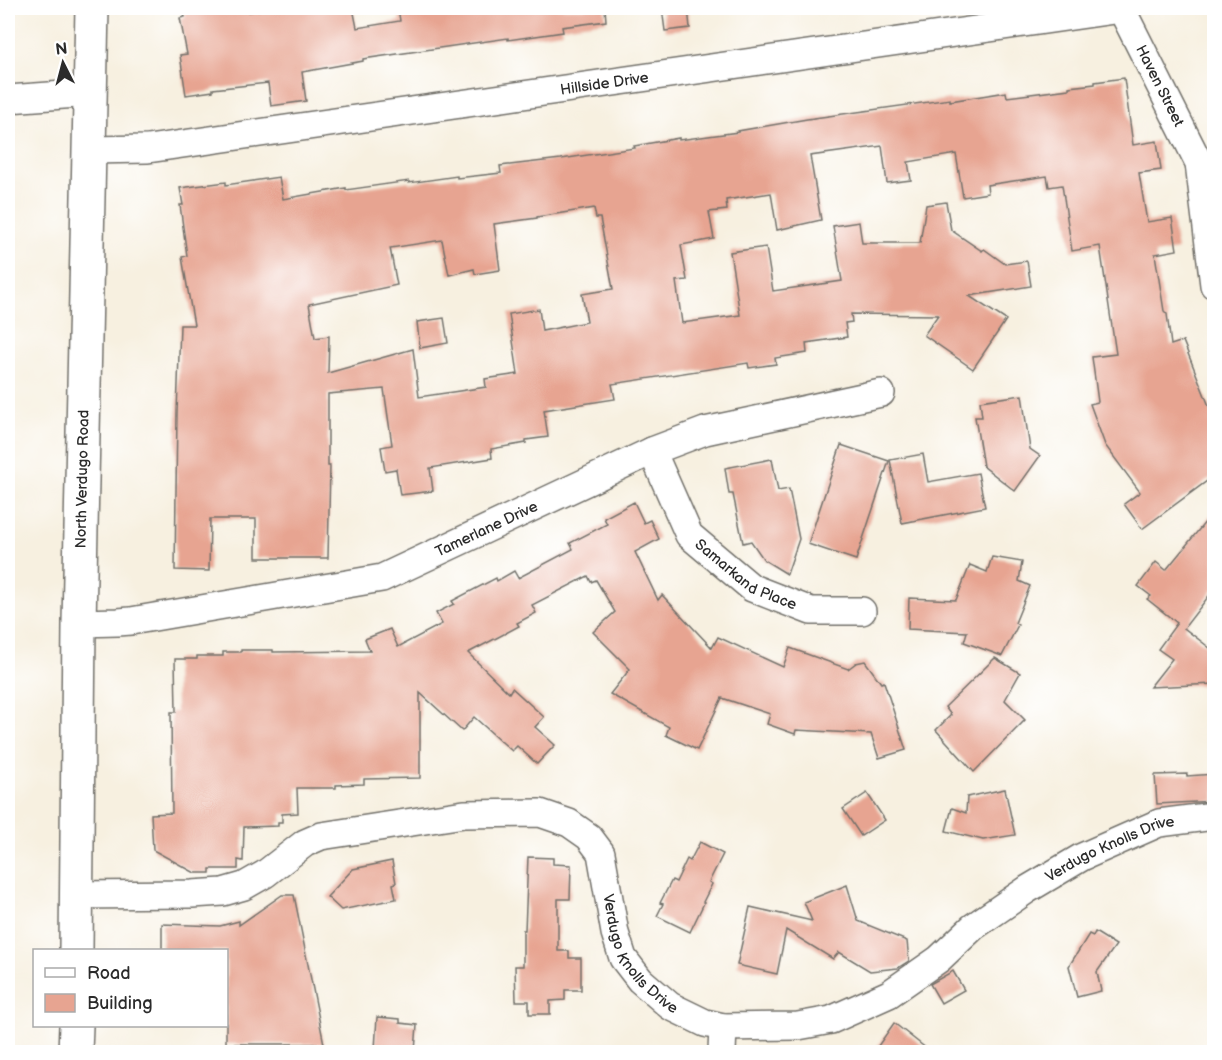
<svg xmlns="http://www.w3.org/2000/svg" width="1222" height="1060" font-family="'Balsamiq Sans',sans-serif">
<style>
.building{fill:#e7a491;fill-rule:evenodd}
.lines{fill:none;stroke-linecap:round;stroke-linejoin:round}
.minor-casing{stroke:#72706a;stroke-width:30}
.secondary-casing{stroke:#72706a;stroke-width:36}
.minor{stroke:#fff;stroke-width:27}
.secondary{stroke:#fff;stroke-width:33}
.labels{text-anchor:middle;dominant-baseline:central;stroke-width:4.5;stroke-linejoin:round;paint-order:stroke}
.street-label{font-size:15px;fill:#2b2b2b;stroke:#fff}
</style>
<rect width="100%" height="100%" fill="#fff"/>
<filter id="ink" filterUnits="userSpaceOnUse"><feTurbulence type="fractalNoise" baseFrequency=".0167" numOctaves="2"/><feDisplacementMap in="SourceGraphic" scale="12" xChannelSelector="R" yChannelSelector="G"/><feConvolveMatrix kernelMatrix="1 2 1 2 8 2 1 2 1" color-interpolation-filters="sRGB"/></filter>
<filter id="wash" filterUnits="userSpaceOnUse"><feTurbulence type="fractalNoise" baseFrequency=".008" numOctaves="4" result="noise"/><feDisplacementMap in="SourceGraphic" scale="24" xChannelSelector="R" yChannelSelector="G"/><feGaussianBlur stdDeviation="1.35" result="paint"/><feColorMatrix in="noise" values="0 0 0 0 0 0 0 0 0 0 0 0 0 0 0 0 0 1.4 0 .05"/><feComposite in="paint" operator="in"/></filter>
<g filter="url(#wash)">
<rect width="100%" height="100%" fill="#f7f0e0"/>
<g id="blocks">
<g class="building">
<path d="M183 8H248L249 12 275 8H353L357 28 400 21 398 8H605L606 21 562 27 563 32 508 40V38L363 59V61L302 72 306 101 271 106 268 83 213 89V91L186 95 180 55 187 54 180 18 185 17Z"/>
<path d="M662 8H688L690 28 665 31Z"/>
<path d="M1124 78 1133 145 1157 141 1161 170 1139 173 1147 222 1172 218 1177 250 1155 254 1164 311 1167 314 1171 345 1183 341 1215 421V475L1142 529 1124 504 1140 492 1105 445 1090 404 1098 402 1092 357 1116 354 1100 246 1072 251 1062 185 1049 187 1047 176 987 185 988 193 963 197 956 154 908 162 911 180 887 183 882 146 810 156 821 220 777 230 771 193 726 200 727 210 709 212 714 239 681 245 687 280 676 281 682 323 740 315 730 252 766 247 773 291 842 281 833 226 859 222 862 243H920L926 205 946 202 951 230 982 251 984 249 1005 264 1027 261 1031 286 969 296 1006 320 973 369 924 335 938 315 851 314 852 322 845 323 847 337 806 343 807 353 775 358 776 364 749 368 748 363 612 384 615 399 544 410 548 437 526 440V443L491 449 492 458 430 468 433 491 400 495 396 469 385 471 381 447 392 445 384 389 328 394V466H330L328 558H256V519H210L209 571 175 570 177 413 180 325H194L182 257 187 256 180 205H183L180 188 226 182V185L279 177 283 199 346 188V190L409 181V183L457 176V178L501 173 500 166 561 159 635 148 634 146 679 138V140L738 132V131L807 119 950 99V101L1006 92 1007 97 1069 89V87L1095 84V82ZM594 208 596 218H600L613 289 582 294 587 322 542 331 539 309 509 314 518 374 485 379 486 387 419 397 413 349 328 373 329 336 315 338 309 304 397 285 390 248 442 240 449 275 474 269 475 274 500 270 494 224 537 218V217Z"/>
<path d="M444 318 448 343 420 348 417 322Z"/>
<path d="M1022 395 1030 449 1040 456 1015 491 983 466 975 417H982L980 401Z"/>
<path d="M841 445 889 461 856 560 808 544Z"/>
<path d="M923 454 928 482 978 473 985 507 902 523 890 460Z"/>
<path d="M772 459 778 491 789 489 799 539 787 574 764 560 751 541 743 543 733 494H729L725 468Z"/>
<path d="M634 502 644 523 650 520 659 539 635 552 658 600 662 595 712 648 718 637 783 667 790 648 848 669 856 663 865 661 881 683 884 682 906 750 879 758 871 734 796 730 795 734 767 724 770 714 722 698 697 750 666 735 669 727 610 694 630 669 593 632 615 612 596 580 591 582 588 576 532 605 536 613 517 623 519 626 468 653 509 693 512 688 544 717 535 727 555 745 537 764 517 746 512 751 474 717 462 731 420 693V778L364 779V784L336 785V788H297L298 813 282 814V822H278V826L244 827 243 861 238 860V869H210V873H195L153 850 151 814 172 813 171 712H176L175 659H197V656H223V652H241V650H273V652L370 651 365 639 390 629 398 647 442 624 436 613 454 604 452 601 496 578 497 581 514 571 518 578 573 549 570 543 607 524 604 518Z"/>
<path d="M1215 510V588L1184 628 1215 652V684L1150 687 1172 659 1158 649 1177 623 1147 599 1151 596 1138 586 1156 562 1166 570Z"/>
<path d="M992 557 1022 562 1019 581 1030 586 1015 623 1018 625 1002 656 964 642 967 632 908 629 909 598 956 600 970 565 987 572Z"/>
<path d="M995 658 1020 673 1005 700 1025 720 974 772 936 730 951 715 945 707Z"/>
<path d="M1187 774V776L1215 774V801L1157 804 1155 775Z"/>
<path d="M1005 789 1015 835 983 840 946 831 952 808 966 813 967 797Z"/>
<path d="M867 793 885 820 861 836 843 809Z"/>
<path d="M700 842 723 854 709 882 712 884 703 902 704 903 690 932 657 916 663 904 660 903 672 880 676 882 687 859 690 861Z"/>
<path d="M528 857 553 858V864L571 865 570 899H558V951H569V958H581V990H565V1000L550 1001V1014H529V1001H516L515 966H523V930H525Z"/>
<path d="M392 861 396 883 393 884 396 899 341 910 327 897 353 869Z"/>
<path d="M847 885 858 921 907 941 909 961 898 968 870 971 839 952 833 959 786 930 777 974 737 965 750 907 812 921 804 902Z"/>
<path d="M282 895H294L324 1044H226V951H162V924L220 926 239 921V925Z"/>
<path d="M1095 932 1116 945 1097 972 1101 991 1077 997 1069 966 1089 934 1093 936Z"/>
<path d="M953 971 964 990 941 1003 930 984Z"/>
<path d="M377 1017 400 1019V1023L417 1025 415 1051 375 1049Z"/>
<path d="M894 1023 932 1053H873Z"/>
</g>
</g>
</g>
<g filter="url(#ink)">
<use href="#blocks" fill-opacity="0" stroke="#72706a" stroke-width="1.5"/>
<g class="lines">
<defs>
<g id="minor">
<path id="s1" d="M1121 8 1199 163 1214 285"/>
<path d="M8 99 91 93"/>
<path id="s2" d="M89 150 148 149 1121 9"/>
<path id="s3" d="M652 451 689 535 752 588 811 611H862"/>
<path id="s4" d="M79 623 118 622 131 621 382 578 652 451 705 431 881 393"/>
<path id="s5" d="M76 895 192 894 223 892 244 886 265 874 305 843 321 836 464 814 540 813 569 823 589 837 601 853 615 933 623 958 640 980 670 1006 705 1023 723 1027 798 1026 831 1020 889 994 939 959 973 927 1028 889 1082 857 1159 823 1214 816"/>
<path d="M722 1052 723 1027"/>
</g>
<g id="secondary">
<path id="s6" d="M76 950 79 623 92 8"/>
<path d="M75 1052 76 1026"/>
</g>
</defs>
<use href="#minor" class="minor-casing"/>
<use href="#secondary" class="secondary-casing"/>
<use href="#minor" class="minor"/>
<use href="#secondary" class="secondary"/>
</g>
</g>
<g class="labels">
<g class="street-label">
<text stroke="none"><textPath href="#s2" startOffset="520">Hillside Drive</textPath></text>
<text stroke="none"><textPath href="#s1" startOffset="87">Haven Street</textPath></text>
<text stroke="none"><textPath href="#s6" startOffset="471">North Verdugo Road</textPath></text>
<text stroke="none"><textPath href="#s4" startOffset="422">Tamerlane Drive</textPath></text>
<text stroke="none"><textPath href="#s3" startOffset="162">Samarkand Place</textPath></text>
<text stroke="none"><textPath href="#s5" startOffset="1228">Verdugo Knolls Drive</textPath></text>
<text stroke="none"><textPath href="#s5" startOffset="669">Verdugo Knolls Drive</textPath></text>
</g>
</g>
<rect width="1222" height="1060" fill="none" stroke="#fff" stroke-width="30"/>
<rect x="33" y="949" width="195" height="78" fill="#ffffff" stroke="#aaaaaa" stroke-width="1.5"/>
<rect x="45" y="968" width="30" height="9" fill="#ffffff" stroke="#aaaaaa" stroke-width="1.5"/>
<text x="87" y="979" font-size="18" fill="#2b2b2b">Road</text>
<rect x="45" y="994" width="30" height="18" fill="#e7a491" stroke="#aaaaaa" stroke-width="1.5"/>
<text x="87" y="1009" font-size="18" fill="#2b2b2b">Building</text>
<g transform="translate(63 63) rotate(354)" stroke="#ffffff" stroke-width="4.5" paint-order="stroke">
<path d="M0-4.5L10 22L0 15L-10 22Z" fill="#2b2b2b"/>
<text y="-9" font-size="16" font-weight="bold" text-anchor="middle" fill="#2b2b2b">N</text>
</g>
</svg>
